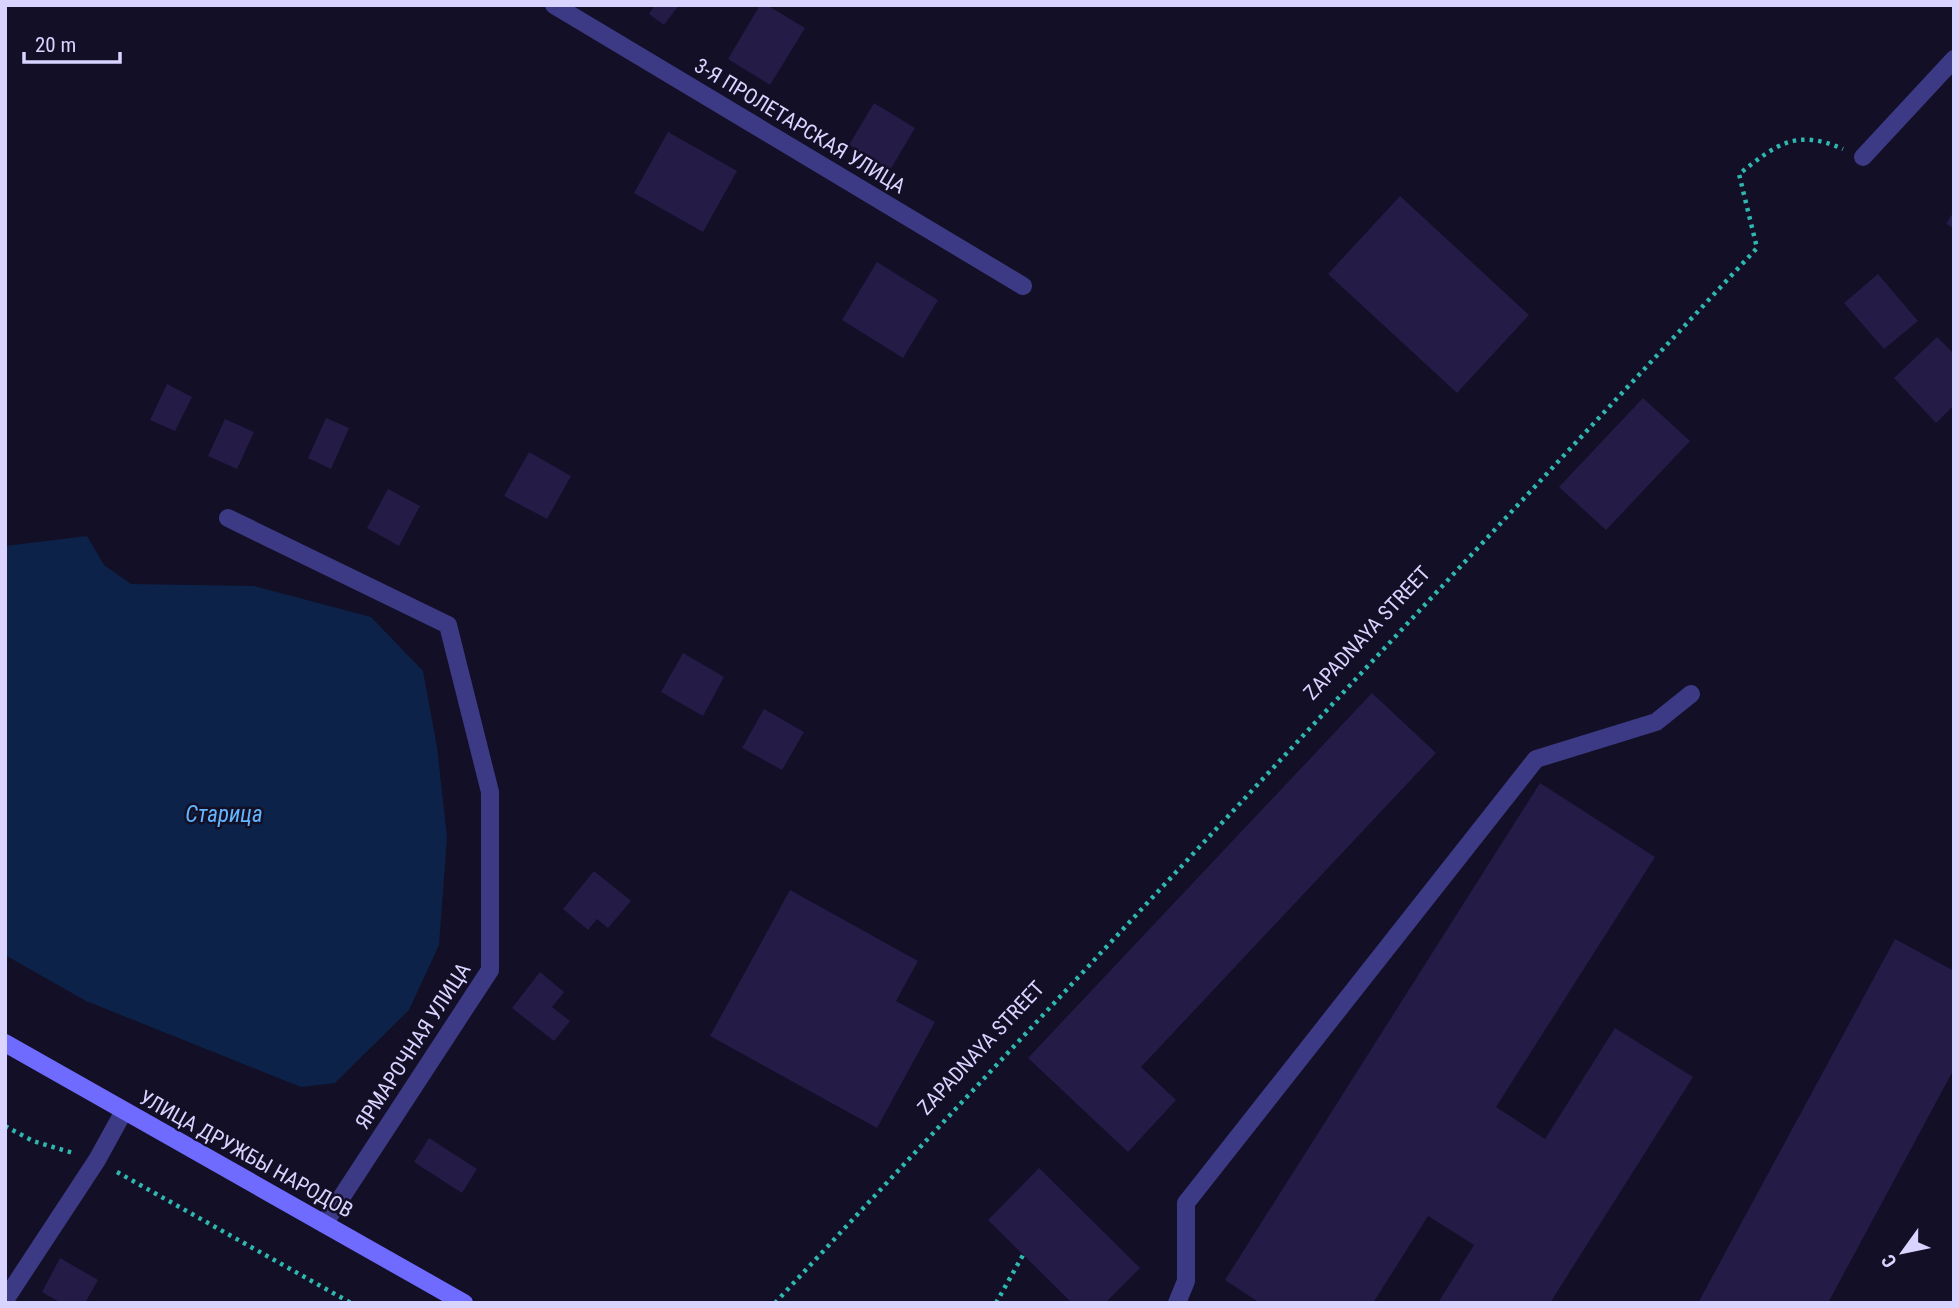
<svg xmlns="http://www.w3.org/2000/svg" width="1959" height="1308" font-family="'Roboto Condensed',sans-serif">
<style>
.water{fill:#0c2248}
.building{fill:#241b47}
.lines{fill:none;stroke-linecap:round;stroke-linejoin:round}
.path{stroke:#2fb8b0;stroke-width:4.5;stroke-dasharray:3.5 5;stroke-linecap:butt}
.lane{stroke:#3d3a85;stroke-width:18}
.street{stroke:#3d3a85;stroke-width:18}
.secondary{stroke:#6f6bff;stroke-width:18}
.labels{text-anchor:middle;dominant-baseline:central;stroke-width:5;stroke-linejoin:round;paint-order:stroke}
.street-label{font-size:21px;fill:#d9d4ff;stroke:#130f26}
.water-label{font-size:23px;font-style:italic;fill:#62b6ff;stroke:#130f26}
</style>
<rect width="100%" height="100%" fill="#130f26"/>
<path class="water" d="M87 536 104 565 131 584 254 586 371 617 423 671 437 747 447 837 439 945 409 1010 335 1083 301 1087 86 1001 5 955V546Z"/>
<g class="building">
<path d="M655 5H679L664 25 649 14Z"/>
<path d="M760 5H767L805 28 770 85 728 59Z"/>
<path d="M874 103 915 128 890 170 849 145Z"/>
<path d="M668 132 737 171 703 232 634 193Z"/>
<path d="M1400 196 1529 315 1457 393 1328 274Z"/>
<path d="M1954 211V228L1946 224Z"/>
<path d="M877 262 938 300 903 358 842 320Z"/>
<path d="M1878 274 1918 321 1884 349 1844 303Z"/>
<path d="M1937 337 1954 354V405L1936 423 1894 378Z"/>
<path d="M167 384 192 397 175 431 150 420Z"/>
<path d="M1643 398 1690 441 1606 530 1559 487Z"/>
<path d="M326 418 349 428 331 469 308 458Z"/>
<path d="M225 419 254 432 237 469 208 456Z"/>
<path d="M529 452 571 476 547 519 504 496Z"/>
<path d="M388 489 420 506 399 546 367 528Z"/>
<path d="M683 653 724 677 703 716 661 692Z"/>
<path d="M1372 693 1436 753 1141 1067 1176 1100 1128 1152 1028 1058Z"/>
<path d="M764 709 804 732 782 770 742 748Z"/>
<path d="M1540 783 1655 857 1496 1107 1545 1139 1615 1028 1693 1077 1550 1303H1438L1474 1245 1428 1216 1373 1303H1260L1225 1280Z"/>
<path d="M594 871 631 901 608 928 597 919 588 930 563 909Z"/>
<path d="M790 890 918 961 896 1001 935 1022 877 1128 710 1036Z"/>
<path d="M1895 939 1954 971V1069L1828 1303H1698Z"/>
<path d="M540 972 564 992 552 1007 570 1021 554 1041 512 1008Z"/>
<path d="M429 1138 477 1169 462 1193 414 1162Z"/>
<path d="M1039 1168 1140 1268 1105 1303H1072L988 1220Z"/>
<path d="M60 1258 98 1280 85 1303H61L42 1292Z"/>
</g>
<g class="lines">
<g class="path">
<path d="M5 1126 33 1141 73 1153"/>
<path d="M117 1172 351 1303"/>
<path d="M775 1303 1757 248 1739 174C1776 145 1795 128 1843 149"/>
<path d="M996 1303 1023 1255"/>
</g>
<path class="lane" d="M1177 1303 1186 1281V1203L1536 759 1656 722 1691 694"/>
<g class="street">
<path d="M554 5 1023 286"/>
<path d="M1863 157 1954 59"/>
<path d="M228 518 448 625 490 792V970L324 1224"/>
<path d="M5 1300 97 1160 124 1111"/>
</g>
<path class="secondary" d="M5 1043 464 1303"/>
</g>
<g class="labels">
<g class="street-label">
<text transform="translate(800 126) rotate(31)">3-Я ПРОЛЕТАРСКАЯ УЛИЦА</text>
<text transform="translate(1367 633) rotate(-47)">ZAPADNAYA STREET</text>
<text transform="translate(413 1046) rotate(-57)">ЯРМАРОЧНАЯ УЛИЦА</text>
<text transform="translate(981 1048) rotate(-47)">ZAPADNAYA STREET</text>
<text transform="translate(246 1154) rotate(29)">УЛИЦА ДРУЖБЫ НАРОДОВ</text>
</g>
<g class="water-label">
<text x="224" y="814">Старица</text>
</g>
</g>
<rect width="1959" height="1308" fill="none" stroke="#d9d4ff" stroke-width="14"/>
<g transform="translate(1903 1252) rotate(237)" stroke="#130f26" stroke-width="5" paint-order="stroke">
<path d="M0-5L12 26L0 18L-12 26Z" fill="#d9d4ff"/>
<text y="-10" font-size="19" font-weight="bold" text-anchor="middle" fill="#d9d4ff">С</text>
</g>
<path d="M24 52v10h96v-10" fill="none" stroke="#d9d4ff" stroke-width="3.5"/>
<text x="35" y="52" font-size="21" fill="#d9d4ff" stroke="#130f26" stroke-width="5" paint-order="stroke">20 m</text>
</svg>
